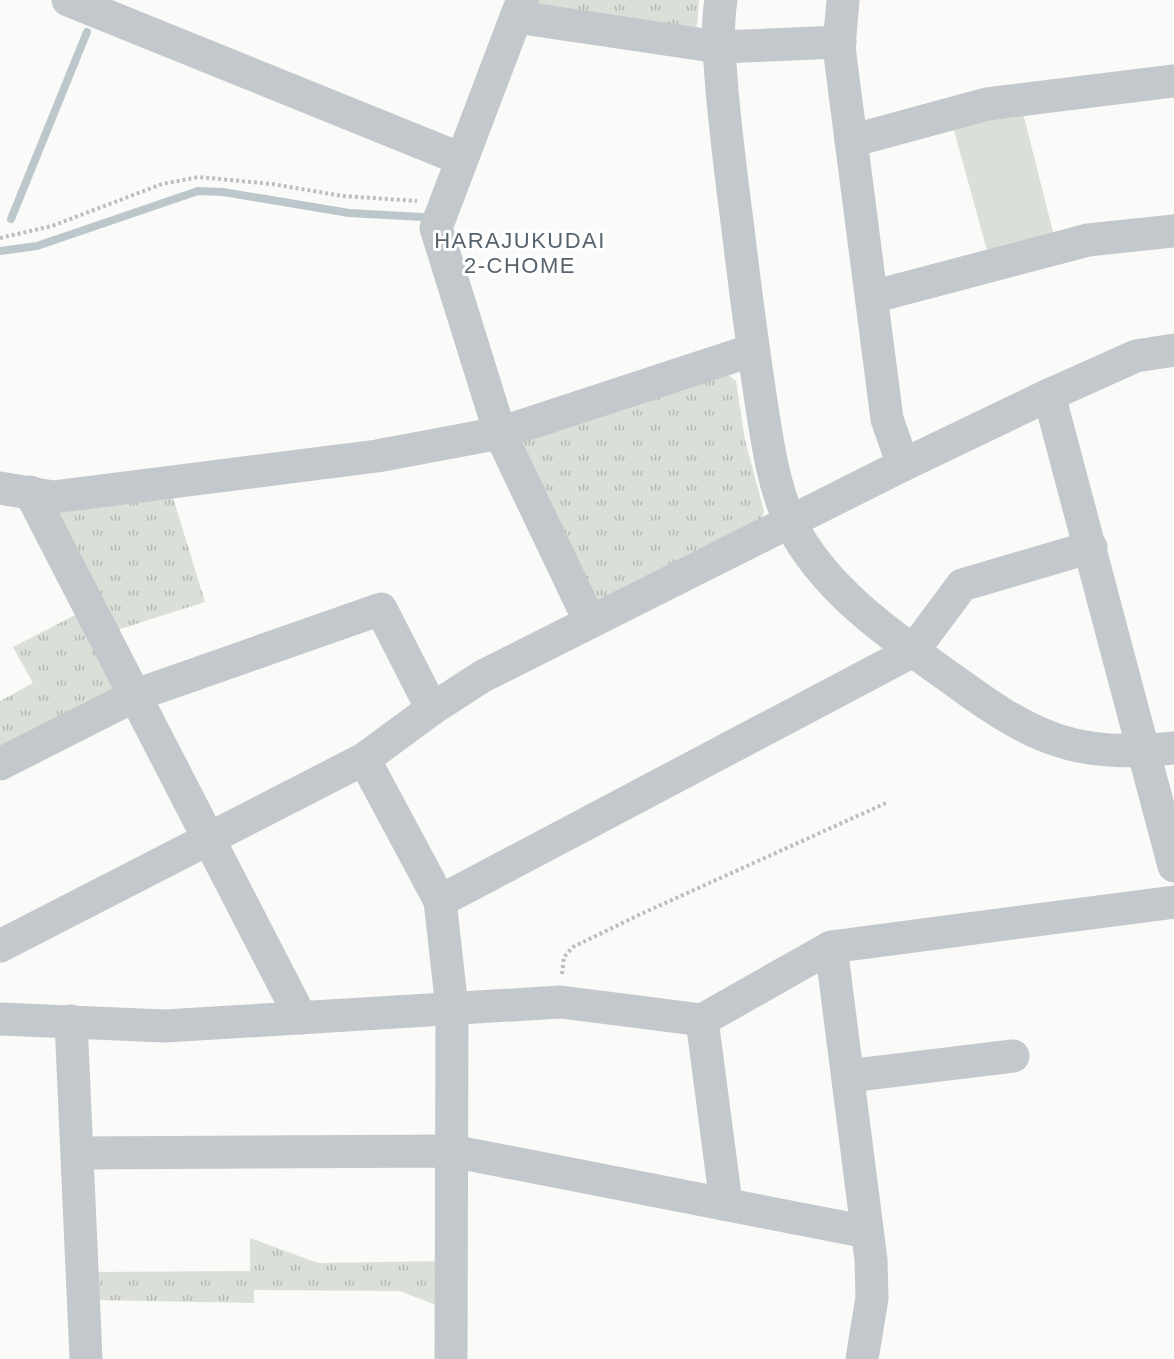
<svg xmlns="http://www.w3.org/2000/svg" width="1174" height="1359" font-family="Helvetica,sans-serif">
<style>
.grass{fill:url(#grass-tufts)}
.garden{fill:#dadfd7}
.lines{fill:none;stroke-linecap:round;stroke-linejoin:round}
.stream{stroke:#bbc7cb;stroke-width:8}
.path{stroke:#bbbfc2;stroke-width:4;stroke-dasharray:3 3;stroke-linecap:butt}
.minor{stroke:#c3c8cc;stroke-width:33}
.labels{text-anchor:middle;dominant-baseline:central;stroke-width:6;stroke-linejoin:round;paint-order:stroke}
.neighbourhood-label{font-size:22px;letter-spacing:1.5px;fill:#57646e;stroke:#fff}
</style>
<defs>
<pattern id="grass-tufts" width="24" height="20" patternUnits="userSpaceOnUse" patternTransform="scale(1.5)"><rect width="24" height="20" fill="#dadfd7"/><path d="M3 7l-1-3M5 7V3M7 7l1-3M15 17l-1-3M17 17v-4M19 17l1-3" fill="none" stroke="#b4b9b4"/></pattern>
</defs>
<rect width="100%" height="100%" fill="#fafaf8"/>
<g class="grass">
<path d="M533 0H699L697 26 688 32 540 12Z"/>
<path d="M723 371 736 381 745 440 764 511 760 523 604 601 592 599 518 450 522 439Z"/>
<path d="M171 491 205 602 114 631 55 516 63 504Z"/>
<path d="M81 612 114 691 0 751V701L33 683 13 647Z"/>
<path d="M250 1238 318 1263 444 1261 443 1308 400 1291 254 1290V1303L89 1300V1272L250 1271Z"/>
</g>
<path class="garden" d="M1022 109 1054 236 988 254 952 123Z"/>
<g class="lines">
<g class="stream">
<path d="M11 219 87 32"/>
<path d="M0 251 37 246 198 191 223 192 349 213 422 217"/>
</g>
<g class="path">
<path d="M0 238 52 226 162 184 199 177 272 184 343 196 417 201"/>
<path d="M562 974 564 957 573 947 641 914 886 803"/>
</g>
<g class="minor">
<path d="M68 0 461 159"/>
<path d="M523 0 516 17 719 47 840 42"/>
<path d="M721 0C716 30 720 60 722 90 726 136 732 183 738 229 745 289 753 348 762 408 768 446 774 488 791 524 825 591 893 637 952 679 985 703 1021 729 1060 741 1096 753 1136 752 1174 748"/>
<path d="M843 0 839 47 887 419 903 465"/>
<path d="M516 17 436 228 500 433 590 622"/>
<path d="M851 141 987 104 1174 81"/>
<path d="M872 297 1088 240 1174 231"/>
<path d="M1049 395 1174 866"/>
<path d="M0 488 53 497 377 456 500 433 753 350"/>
<path d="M30 492 301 1018"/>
<path d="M364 759 440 901 452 1008 451 1359"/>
<path d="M0 764 136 695 381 609 432 709"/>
<path d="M440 901 913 651 962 585 1091 547"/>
<path d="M0 946 364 759 432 709 483 676 903 465 1049 395 1136 356 1174 350"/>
<path d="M831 947 871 1260 872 1298 862 1359"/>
<path d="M0 1019 165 1026 561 1002 702 1020 831 947 1174 902"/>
<path d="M702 1020 726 1203"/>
<path d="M71 1021 86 1359"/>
<path d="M848 1076 1013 1056"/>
<path d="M78 1153 452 1151 867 1232"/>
</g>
</g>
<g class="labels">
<g class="neighbourhood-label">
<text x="520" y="240">HARAJUKUDAI<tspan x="520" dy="25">2-CHOME</tspan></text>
</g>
</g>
</svg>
